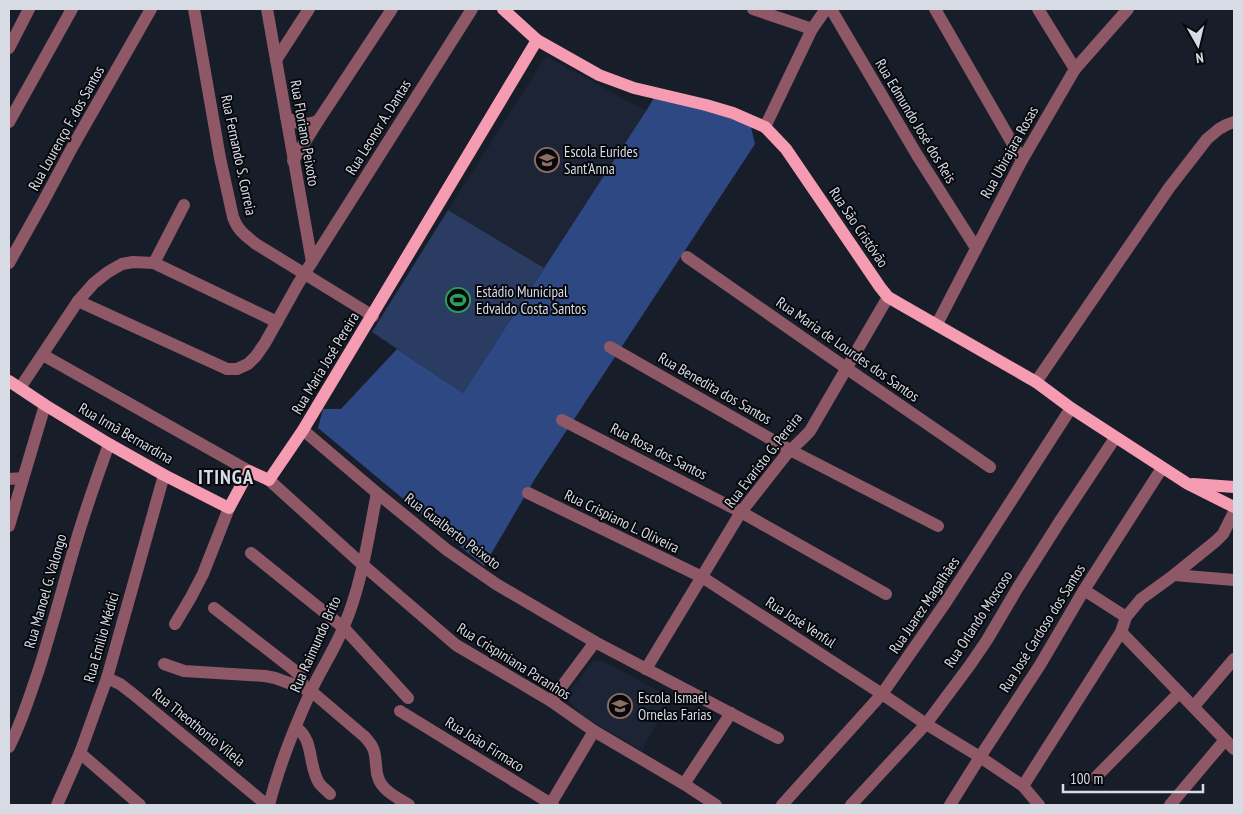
<svg xmlns="http://www.w3.org/2000/svg" width="1243" height="814" font-family="'PT Sans Narrow',sans-serif">
<style>
.built{fill:#1c2436}
.green{fill:#2a3c62}
.forest{fill:#2e4883}
.lines{fill:none;stroke-linecap:round;stroke-linejoin:round}
.minor{stroke:#8e5866;stroke-width:12}
.major{stroke:#f59bb2;stroke-width:12}
.labels{text-anchor:middle;dominant-baseline:central;stroke-width:4;stroke-linejoin:round;paint-order:stroke}
.street-label{font-size:15px;fill:#d7dbe3;stroke:#06080d}
.poi-label{font-size:15px;fill:#d7dbe3;stroke:#06080d;text-anchor:start}
.district-label{font-size:20px;font-weight:bold;letter-spacing:1px;fill:#d7dbe3;stroke:#06080d}
</style>
<rect width="100%" height="100%" fill="#181e29"/>
<g class="built">
<path d="M546 56 646 111 544 268 448 210Z"/>
<path d="M593 661H603L670 697 642 751 582 715 565 697Z"/>
</g>
<path class="green" d="M448 210 544 268 463 393 372 332Z"/>
<path class="forest" d="M657 93 749 119 755 144 536 477 484 566 318 428 323 409H341L397 349 463 393 646 111Z"/>
<g class="lines">
<g class="minor">
<path d="M194 9 220 158 233 217C238 231 245 235 256 244L373 316"/>
<path d="M267 9 312 262"/>
<path d="M753 9 812 29"/>
<path d="M831 9 917 155 976 248"/>
<path d="M935 9 1022 160"/>
<path d="M1038 9 1075 69"/>
<path d="M9 48 29 9"/>
<path d="M276 60 309 9"/>
<path d="M286 117C298 125 304 126 318 121"/>
<path d="M9 122 72 9"/>
<path d="M765 127 812 29 826 9"/>
<path d="M293 161 318 121 392 9"/>
<path d="M687 257 846 368 990 467"/>
<path d="M9 263 42 204 73 146 151 9"/>
<path d="M154 263 184 205"/>
<path d="M78 301 227 369H237L248 364 256 356 265 343 298 284 472 9"/>
<path d="M937 324 1022 160 1075 69 1128 9"/>
<path d="M610 347 790 450 938 526"/>
<path d="M43 355 249 471"/>
<path d="M1036 382 1169 188 1207 139 1219 129 1226 125 1234 122"/>
<path d="M20 388 78 301 94 283 108 272 122 264 133 262 154 263 277 322"/>
<path d="M562 420 741 512 886 594"/>
<path d="M303 430 377 493 447 550 496 584 595 642 778 738"/>
<path d="M9 479 23 478"/>
<path d="M269 480 363 565 456 645 551 701 594 731 684 784 716 805"/>
<path d="M528 493 702 577 882 694 926 724 980 757 1023 786 1039 805"/>
<path d="M9 526 45 405"/>
<path d="M251 553 344 628 408 698"/>
<path d="M1174 575 1234 580"/>
<path d="M1084 590 1126 617"/>
<path d="M214 608 294 670 300 676 304 687"/>
<path d="M175 624 191 597 203 574 229 508"/>
<path d="M1121 632 1234 749"/>
<path d="M164 664 184 671 265 676 275 678 311 691 365 737C374 747 375 751 376 765 377 769 376 773 378 777 381 790 398 798 409 805"/>
<path d="M646 669 741 512 785 456C793 447 802 440 810 431L888 297"/>
<path d="M107 678 120 684 133 694 267 805"/>
<path d="M551 701 595 642"/>
<path d="M1194 706 1234 659"/>
<path d="M400 711 553 805"/>
<path d="M296 728C314 738 308 766 319 783 322 787 327 791 330 794"/>
<path d="M9 747C22 722 30 695 39 669 52 628 63 586 75 545 85 511 97 477 109 444"/>
<path d="M80 753 140 805"/>
<path d="M1096 777 1179 693"/>
<path d="M684 784 731 713"/>
<path d="M1023 786 1121 632 1126 617 1141 599 1174 575 1216 541 1223 534 1234 512"/>
<path d="M57 805 80 753 107 678 164 475"/>
<path d="M269 805C279 766 294 728 311 691 321 669 335 649 344 626 362 584 368 538 377 493"/>
<path d="M550 805 594 731"/>
<path d="M782 805 882 694 946 602 1071 408"/>
<path d="M851 805 926 724 970 665 987 640 1017 589 1060 521 1115 438"/>
<path d="M950 805 980 757 1040 665 1084 590 1162 468"/>
<path d="M1170 805 1225 740"/>
</g>
<g class="major">
<path d="M503 9 537 40 599 75 634 88 706 105 733 113 765 127 786 149 880 287 888 297 900 304 1036 382 1071 408 1188 484 1234 507"/>
<path d="M9 381 45 405 109 444 164 475 229 508 249 471 269 480 303 430 537 40"/>
<path d="M1193 484 1234 487"/>
</g>
</g>
<defs>
<symbol id="school-ring" viewBox="-11 -11 22 22"><circle r="9.5" fill="#06080d" stroke="#8d6e63" stroke-width="1.5"/><path d="M0-5L7-2L0 1L-7-2ZM-4 1L0 2.5L4 1V4Q0 6-4 4Z" fill="#8d6e63"/></symbol>
<symbol id="stadium-ring" viewBox="-11 -11 22 22"><circle r="9.5" fill="#06080d" stroke="#2e9e5b" stroke-width="1.5"/><path d="M0-5a6.5 5 0 1 0 0 10a6.5 5 0 1 0 0-10ZM-3.5-1.8h7v3.6h-7Z" fill="#2e9e5b"/></symbol>
</defs>
<g fill-rule="evenodd">
<use href="#school-ring" x="533" y="146" width="28" height="28"/>
<use href="#stadium-ring" x="444" y="286" width="28" height="28"/>
<use href="#school-ring" x="606" y="692" width="28" height="28"/>
</g>
<g class="labels">
<g class="street-label">
<text transform="translate(916 121) rotate(59)">Rua Edmundo José dos Reis</text>
<text transform="translate(378 127) rotate(-58)">Rua Leonor A. Dantas</text>
<text transform="translate(66 128) rotate(-61)">Rua Lourenço F. dos Santos</text>
<text transform="translate(305 133) rotate(80)">Rua Floriano Peixoto</text>
<text transform="translate(1009 152) rotate(-61)">Rua Ubirajara Rosas</text>
<text transform="translate(239 155) rotate(78)">Rua Fernando S. Correia</text>
<text transform="translate(859 227) rotate(56)">Rua São Cristóvão</text>
<text transform="translate(848 349) rotate(35)">Rua Maria de Lourdes dos Santos</text>
<text transform="translate(325 363) rotate(-59)">Rua Maria José Pereira</text>
<text transform="translate(715 388) rotate(30)">Rua Benedita dos Santos</text>
<text transform="translate(126 433) rotate(30)">Rua Irmã Bernardina</text>
<text transform="translate(659 451) rotate(27)">Rua Rosa dos Santos</text>
<text transform="translate(763 460) rotate(-52)">Rua Evaristo G. Pereira</text>
<text transform="translate(622 521) rotate(26)">Rua Crispiano L. Oliveira</text>
<text transform="translate(453 531) rotate(37)">Rua Gualberto Peixoto</text>
<text transform="translate(45 591) rotate(-74)">Rua Manoel G. Valongo</text>
<text transform="translate(924 605) rotate(-56)">Rua Juarez Magalhães</text>
<text transform="translate(978 619) rotate(-57)">Rua Orlando Moscoso</text>
<text transform="translate(801 622) rotate(33)">Rua José Venful</text>
<text transform="translate(1042 628) rotate(-58)">Rua José Cardoso dos Santos</text>
<text transform="translate(101 637) rotate(-74)">Rua Emílio Médici</text>
<text transform="translate(315 644) rotate(-66)">Rua Raimundo Brito</text>
<text transform="translate(514 661) rotate(32)">Rua Crispiniana Paranhos</text>
<text transform="translate(199 727) rotate(39)">Rua Theothonio Vilela</text>
<text transform="translate(485 744) rotate(32)">Rua João Firmaco</text>
</g>
<g class="poi-label">
<text x="564" y="151">Escola Eurides<tspan x="564" dy="17">Sant'Anna</tspan></text>
<text x="476" y="291">Estádio Municipal<tspan x="476" dy="17">Edvaldo Costa Santos</tspan></text>
<text x="638" y="697">Escola Ismael<tspan x="638" dy="17">Ornelas Farias</tspan></text>
</g>
<g class="district-label">
<text x="226" y="477">ITINGA</text>
</g>
</g>
<rect width="1243" height="814" fill="none" stroke="#d7dbe3" stroke-width="20"/>
<g transform="translate(1198 45) rotate(172)" stroke="#06080d" stroke-width="4" paint-order="stroke">
<path d="M0-4L9 19L0 12L-9 19Z" fill="#d7dbe3"/>
<text y="-8" font-size="14" font-weight="bold" text-anchor="middle" fill="#d7dbe3">N</text>
</g>
<path d="M1063 784v8h140v-8" fill="none" stroke="#d7dbe3" stroke-width="2.5"/>
<text x="1070" y="784" font-size="15" fill="#d7dbe3" stroke="#06080d" stroke-width="4" paint-order="stroke">100 m</text>
</svg>
